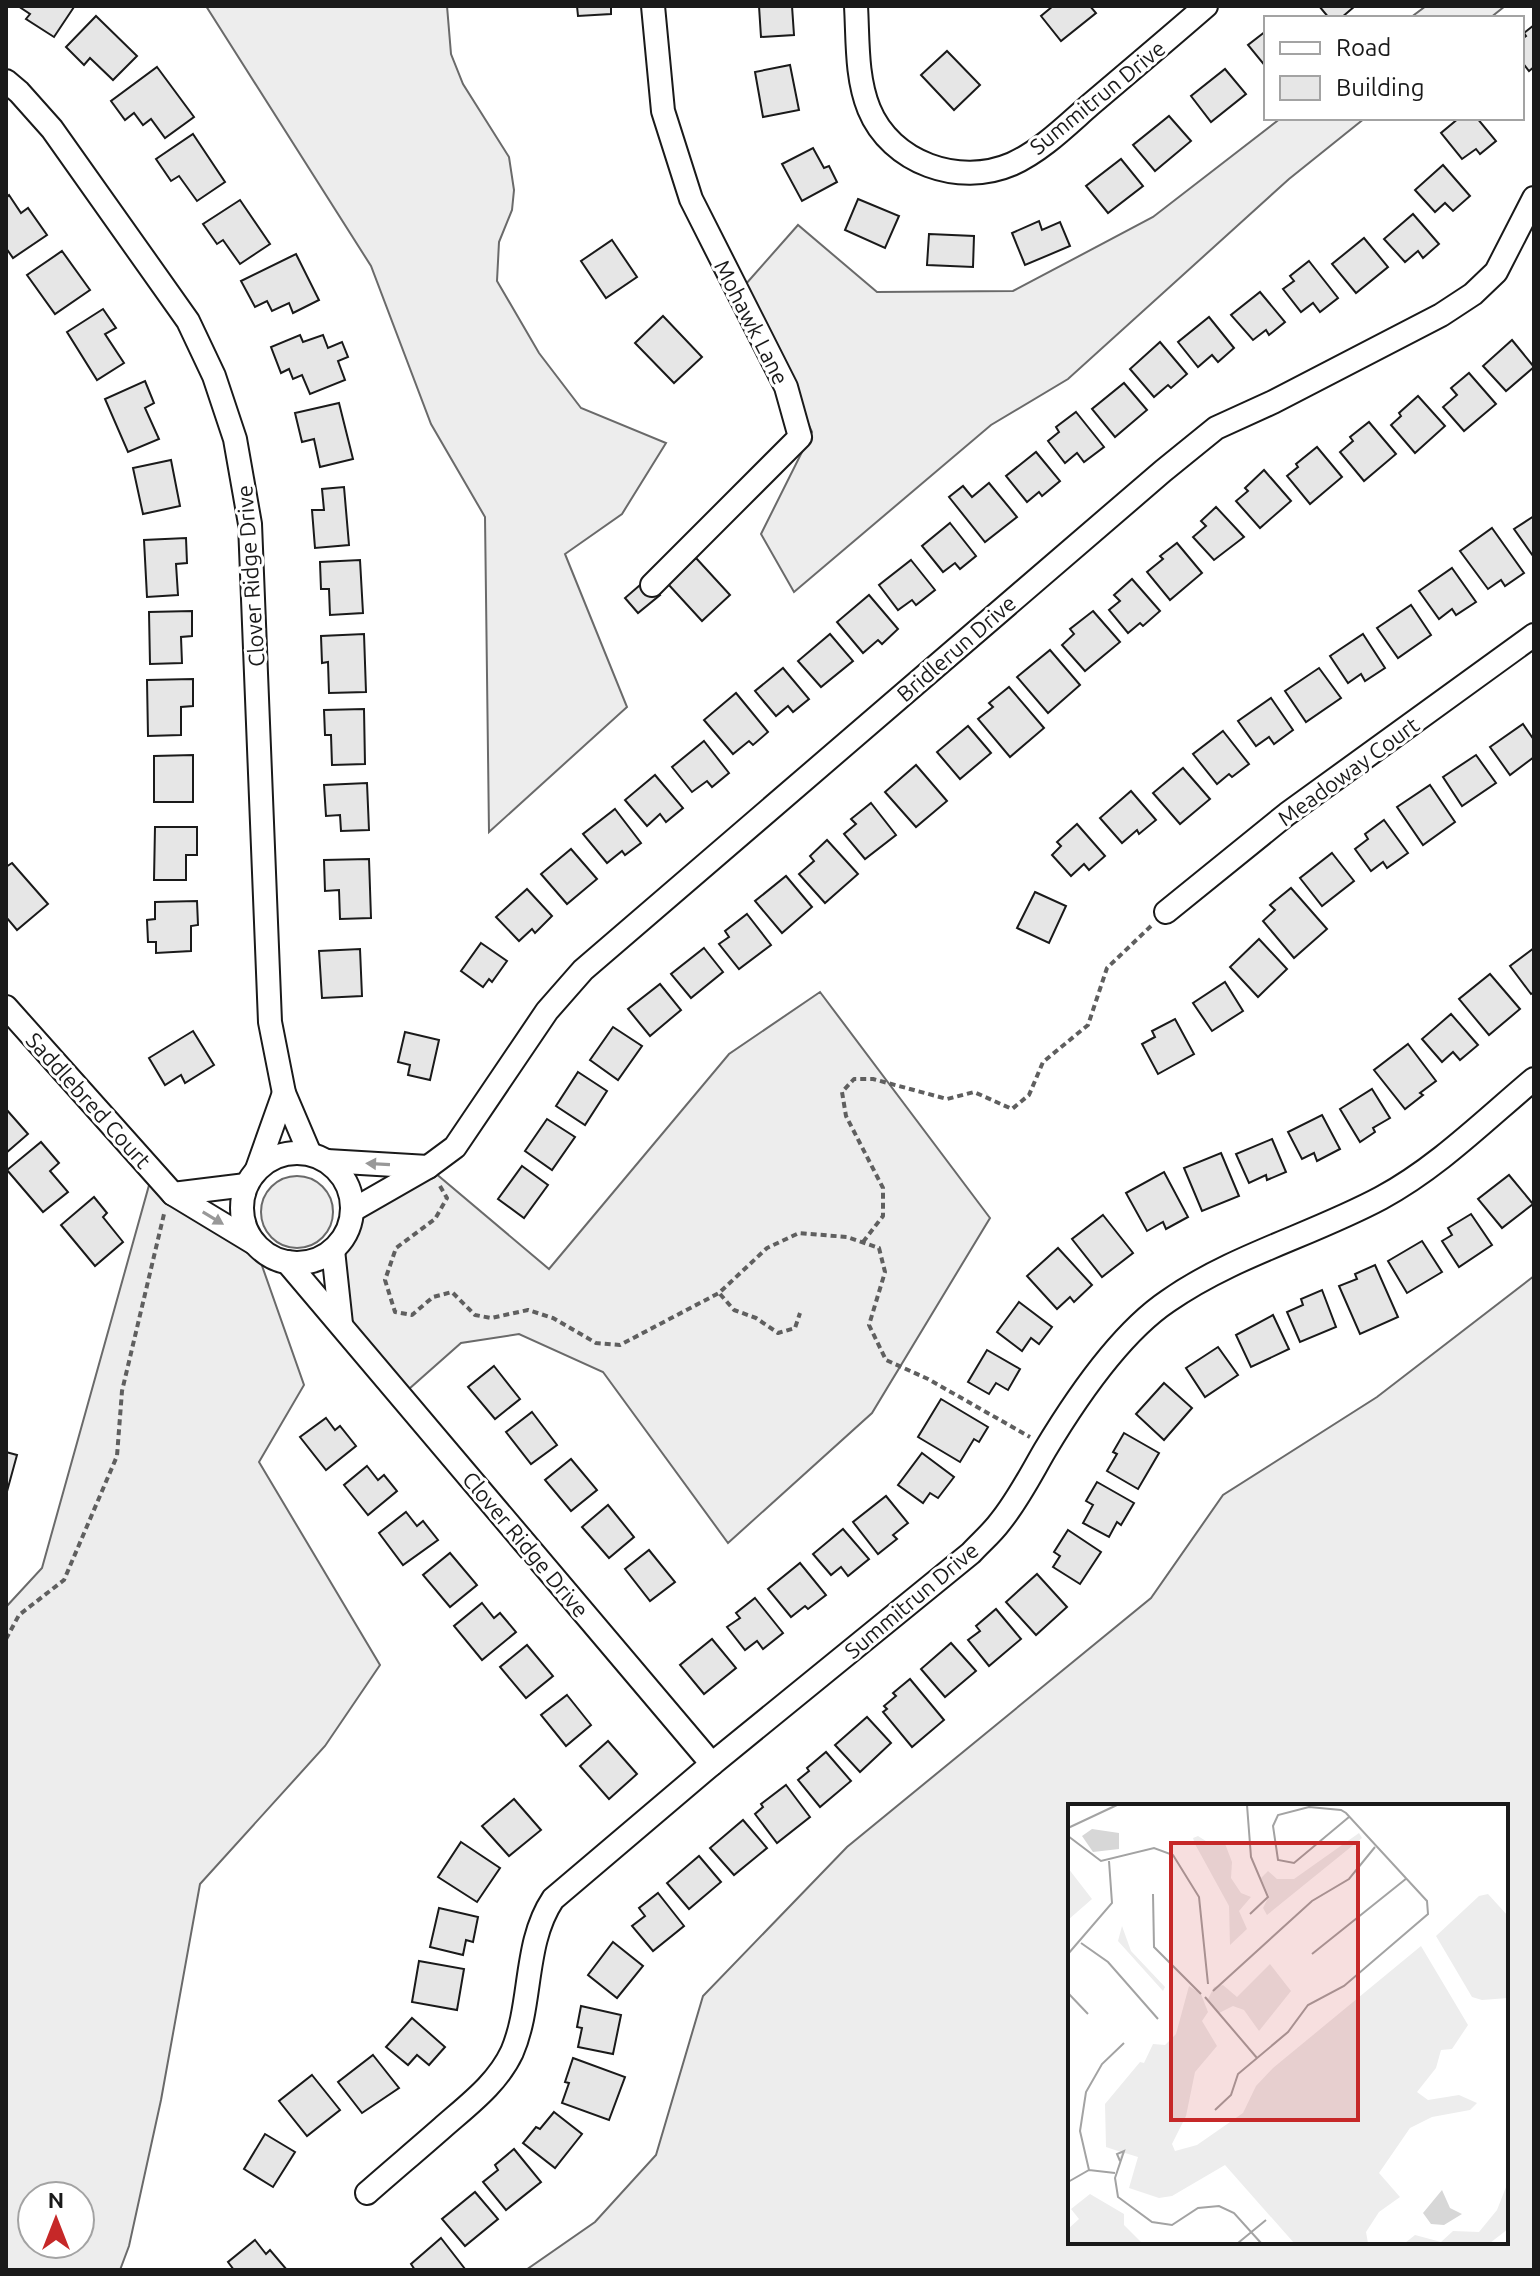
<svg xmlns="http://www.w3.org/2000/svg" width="1540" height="2276" font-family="Ubuntu,sans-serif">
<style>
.built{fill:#ededed;stroke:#6a6a6a;stroke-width:2;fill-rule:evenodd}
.building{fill:#e6e6e6;stroke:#1a1a1a;stroke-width:2}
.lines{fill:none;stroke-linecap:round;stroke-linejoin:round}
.street-casing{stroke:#1a1a1a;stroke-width:26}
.path{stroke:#5f5f5f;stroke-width:4;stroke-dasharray:6 4;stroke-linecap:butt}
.street{stroke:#fff;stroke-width:22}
.oneway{fill:#989898}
.labels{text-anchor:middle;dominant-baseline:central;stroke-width:6;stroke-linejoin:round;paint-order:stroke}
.street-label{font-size:22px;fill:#1a1a1a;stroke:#fff}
.inset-road{fill:none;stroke:#a3a3a3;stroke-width:2}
.view{fill:#c62828;fill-opacity:0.15;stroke:#c62828;stroke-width:4}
.inset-edge{fill:none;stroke:#1a1a1a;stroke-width:4}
</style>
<rect width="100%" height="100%" fill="#fff"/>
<g class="built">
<path d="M206 6H447L451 54 463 84 509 157 514 190 512 210 499 242 497 281 539 353 581 408 666 443 622 514 565 554 627 707 489 832 485 517 431 424 371 266Z"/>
<path d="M1426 6H1505L1490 18H1410Z"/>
<path d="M1281 118H1365L1289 179 1068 379 991 425 794 592 761 534 812 432 745 285 798 225 877 292 1013 291 1153 217Z"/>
<path d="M820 992 990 1218 872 1413 728 1543 603 1372 519 1334 461 1343 401 1396 341 1324 333 1250 345 1235 353 1210 428 1167 549 1269 729 1054Z"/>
<path d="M153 1171 254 1243 304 1385 259 1462 380 1665 325 1746 200 1884 161 2100 129 2246 120 2270H6V1607L42 1568ZM32 2196H80V2244H32Z"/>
<circle cx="297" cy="1212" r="36"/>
<path d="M1534 1276V2270H526L595 2222 656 2155 703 1996 847 1847 1151 1598 1223 1495 1377 1397ZM1070 1806H1506V2242H1070Z"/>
</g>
<g class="building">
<path d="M18 6H72L74 7 54 37 26 19 30 14Z"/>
<path d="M577 6H611V14L578 16Z"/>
<path d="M759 6H792L794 35 761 37Z"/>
<path d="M1053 6H1090L1096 13 1061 41 1041 16Z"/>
<path d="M1319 6H1355L1341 18H1329Z"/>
<path d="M96 16 137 56 113 80 90 58 84 65 66 47Z"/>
<path d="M1534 25V67L1529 71 1522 62V39L1526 36 1524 33Z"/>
<path d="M1266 31V67L1248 45Z"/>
<path d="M947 51 980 85 954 110 921 75Z"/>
<path d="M790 65 799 110 763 117 755 72Z"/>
<path d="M157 67 194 117 165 138 151 119 143 125 134 113 125 120 111 101Z"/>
<path d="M1225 69 1246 94 1211 122 1191 96Z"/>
<path d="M1169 116 1191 141 1155 171 1133 145Z"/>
<path d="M1459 118H1477L1496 141 1480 154 1476 149 1462 159 1441 133Z"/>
<path d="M193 134 225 182 197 201 179 176 171 181 156 159Z"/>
<path d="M813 148 824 168 829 166 837 182 802 201 782 164Z"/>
<path d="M1121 159 1143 186 1108 213 1086 186Z"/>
<path d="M1443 165 1470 196 1453 211 1445 203 1435 212 1415 190Z"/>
<path d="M9 195 21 213 28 208 47 235 13 258 6 248V198Z"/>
<path d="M858 199 899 216 885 248 845 230Z"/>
<path d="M240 200 270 244 240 264 223 240 217 244 203 224Z"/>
<path d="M1413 214 1439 244 1423 258 1418 251 1405 262 1384 239Z"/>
<path d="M1039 221 1042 230 1060 222 1070 246 1025 265 1012 233Z"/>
<path d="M929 234 974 236 973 267 927 265Z"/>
<path d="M1364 238 1388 267 1356 293 1332 264Z"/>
<path d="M612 240 637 277 606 298 581 261Z"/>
<path d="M62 251 90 290 55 314 27 275Z"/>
<path d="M296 254 319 300 293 313 289 303 272 311 267 301 255 307 241 281Z"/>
<path d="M1309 261 1338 298 1320 312 1313 303 1301 312 1283 289 1294 281 1290 276Z"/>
<path d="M1260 292 1285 322 1269 335 1266 330 1253 340 1231 315Z"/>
<path d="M103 309 116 328 105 334 124 363 97 380 67 332Z"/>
<path d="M663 316 702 357 674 383 635 343Z"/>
<path d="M1209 317 1234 348 1218 362 1212 355 1198 367 1178 342Z"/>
<path d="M300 335 303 342 323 335 328 348 342 342 348 357 338 361 345 380 310 394 302 375 293 379 289 369 281 373 271 347Z"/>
<path d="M1512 340 1534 367 1506 391 1483 366Z"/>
<path d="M1160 342 1187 374 1171 388 1168 385 1154 397 1130 369Z"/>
<path d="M1469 373 1496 404 1464 431 1443 407 1457 395 1451 388Z"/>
<path d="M145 381 154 403 145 408 159 439 128 452 105 399Z"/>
<path d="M1124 383 1147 410 1115 437 1092 409Z"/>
<path d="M1418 396 1445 426 1415 453 1391 425 1401 416 1399 413Z"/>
<path d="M339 403 353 459 320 467 314 439 302 442 295 413Z"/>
<path d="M1076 412 1104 447 1084 462 1077 453 1065 463 1048 441 1059 432 1056 427Z"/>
<path d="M1369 422 1396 454 1364 481 1340 452 1353 441 1350 437Z"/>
<path d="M1317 447 1342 477 1310 504 1287 476 1298 467 1296 464Z"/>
<path d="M1036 452 1060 481 1042 496 1039 492 1027 502 1006 476Z"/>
<path d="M171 460 180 506 143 514 133 468Z"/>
<path d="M1264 470 1291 501 1260 528 1236 501 1248 491 1245 488Z"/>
<path d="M989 483 1017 517 985 542 949 497 963 486 972 497Z"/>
<path d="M344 487 349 545 315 548 312 510H324L322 489Z"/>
<path d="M1216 507 1244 537 1214 560 1193 537 1206 526 1201 521Z"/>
<path d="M1534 516V555L1533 556 1514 529Z"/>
<path d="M950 523 976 556 960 569 955 563 943 572 922 546Z"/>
<path d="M1492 528 1524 573 1505 586 1501 580 1488 589 1460 551Z"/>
<path d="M186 538 187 563 176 564 178 595 147 597 144 540Z"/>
<path d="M1177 543 1202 573 1170 600 1147 572 1163 559 1160 556Z"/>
<path d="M696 558 730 595 702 621 668 584Z"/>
<path d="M360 560 363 613 330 615 329 589H321L320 562Z"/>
<path d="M911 560 935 590 916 605 912 600 898 610 879 585Z"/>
<path d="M1452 568 1476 602 1456 615 1452 609 1439 619 1419 591Z"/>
<path d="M647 579 660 595 638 613 625 598Z"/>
<path d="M1132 579 1160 611 1143 626 1140 623 1128 633 1109 610 1120 601 1114 595Z"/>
<path d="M869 595 898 629 882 644 878 640 863 653 837 622Z"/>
<path d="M1411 605 1431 635 1398 658 1377 628Z"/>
<path d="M192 611V636L181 637 182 663 150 664 149 612Z"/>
<path d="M1093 611 1120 642 1085 671 1062 645 1074 634 1070 629Z"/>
<path d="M364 634 366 692 329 693 328 662 322 663 321 636Z"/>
<path d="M830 634 853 661 821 687 798 661Z"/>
<path d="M1363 634 1385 668 1365 681 1361 674 1348 683 1330 656Z"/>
<path d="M1050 650 1080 685 1048 713 1017 677Z"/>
<path d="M783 668 809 699 793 712 788 706 776 716 755 691Z"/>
<path d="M1319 668 1341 698 1306 722 1285 691Z"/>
<path d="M193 679V706L181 707V735L148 736 147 680Z"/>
<path d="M1009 687 1044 728 1010 757 978 719 993 707 989 703Z"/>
<path d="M736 693 768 732 753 745 749 741 733 754 704 720Z"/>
<path d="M1271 698 1293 730 1274 744 1269 737 1256 746 1238 721Z"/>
<path d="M364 709 365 764 332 765 331 735H325L324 710Z"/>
<path d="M1523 724 1534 740V757L1510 775 1490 747Z"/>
<path d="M968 726 991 753 960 779 937 752Z"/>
<path d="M1223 731 1249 764 1232 777 1229 774 1217 784 1193 754Z"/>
<path d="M704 741 729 773 712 787 707 781 692 792 672 767Z"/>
<path d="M193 755V802H154V756Z"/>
<path d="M1476 755 1496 783 1462 806 1443 777Z"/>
<path d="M916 765 947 801 916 827 885 792Z"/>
<path d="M1183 768 1210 799 1180 824 1153 793Z"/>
<path d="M655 775 683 808 666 822 660 814 647 826 625 800Z"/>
<path d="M367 783 369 830 341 831 340 815 326 816 324 785Z"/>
<path d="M1430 785 1455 822 1423 845 1397 807Z"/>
<path d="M1131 791 1156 820 1139 834 1137 830 1122 843 1100 818Z"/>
<path d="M871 803 896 835 865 859 844 834 856 824 851 819Z"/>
<path d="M615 809 641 843 625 855 622 851 607 863 583 834Z"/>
<path d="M1384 820 1408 853 1387 868 1383 862 1371 871 1355 849 1368 839 1365 834Z"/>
<path d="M1077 824 1105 856 1089 870 1084 864 1071 876 1052 855 1061 846 1057 842Z"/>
<path d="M155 827H197V855H186V880H154Z"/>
<path d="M827 840 858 874 825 903 799 874 814 861 810 856Z"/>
<path d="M571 849 597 879 567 904 541 874Z"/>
<path d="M1332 853 1354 881 1322 906 1300 878Z"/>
<path d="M369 859 371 918 340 919 339 890 325 891 324 860Z"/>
<path d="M12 863 48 904 17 930 6 917V867Z"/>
<path d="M786 876 812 907 782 933 755 901Z"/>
<path d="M1291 888 1327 929 1294 958 1263 921 1275 910 1270 905Z"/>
<path d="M527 889 552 916 535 933 532 929 519 941 496 917Z"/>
<path d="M1035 892 1066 906 1049 943 1017 928Z"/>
<path d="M197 901 198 925 191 926V951L156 953V942H148L147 920 155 919V902Z"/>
<path d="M747 914 771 945 739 969 719 944 729 937 725 931Z"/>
<path d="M1259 939 1287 969 1258 997 1230 967Z"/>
<path d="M481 943 507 961 492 982 489 979 483 987 461 971Z"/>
<path d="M704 948 723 972 691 998 671 974Z"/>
<path d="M1534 948V992L1531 994 1510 966Z"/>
<path d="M360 949 362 996 322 998 319 951Z"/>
<path d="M1490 974 1520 1009 1489 1035 1459 999Z"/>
<path d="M1225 982 1243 1011 1212 1031 1193 1003Z"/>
<path d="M660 984 681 1010 650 1036 628 1009Z"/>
<path d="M1451 1014 1478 1045 1460 1060 1453 1052 1442 1062 1422 1039Z"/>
<path d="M1175 1019 1194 1054 1158 1074 1142 1044 1155 1037 1152 1031Z"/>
<path d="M613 1027 642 1046 618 1080 590 1060Z"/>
<path d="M193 1031 214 1065 185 1083 181 1075 165 1085 149 1058Z"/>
<path d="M405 1032 439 1040 430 1080 408 1075 410 1065 398 1062Z"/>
<path d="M1408 1044 1436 1081 1420 1093 1423 1095 1405 1109 1374 1070Z"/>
<path d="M578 1072 607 1091 585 1125 556 1106Z"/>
<path d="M1372 1089 1390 1118 1373 1128 1375 1132 1360 1142 1340 1109Z"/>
<path d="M6 1109 28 1134 6 1153Z"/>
<path d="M1322 1115 1340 1149 1317 1161 1314 1153 1302 1159 1288 1132Z"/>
<path d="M547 1119 575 1137 552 1170 525 1151Z"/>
<path d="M1272 1139 1286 1172 1267 1180 1266 1175 1249 1183 1236 1154Z"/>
<path d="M41 1142 59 1163 50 1171 68 1192 43 1212 7 1170Z"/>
<path d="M1221 1153 1239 1196 1202 1211 1184 1168Z"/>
<path d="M522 1166 548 1185 524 1218 498 1199Z"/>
<path d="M1164 1172 1188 1217 1166 1229 1163 1222 1147 1231 1126 1193Z"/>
<path d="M1509 1175 1533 1204 1502 1228 1478 1199Z"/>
<path d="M94 1197 107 1213 103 1217 123 1242 95 1266 61 1225Z"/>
<path d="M1471 1214 1492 1245 1459 1267 1442 1241 1452 1235 1448 1228Z"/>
<path d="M1103 1215 1133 1253 1102 1277 1072 1239Z"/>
<path d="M1422 1241 1442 1272 1407 1293 1388 1261Z"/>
<path d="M1058 1248 1092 1285 1074 1302 1070 1297 1057 1309 1027 1276Z"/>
<path d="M1375 1265 1398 1317 1360 1334 1339 1286 1357 1279 1355 1274Z"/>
<path d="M1322 1290 1336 1327 1300 1342 1287 1312 1303 1305 1301 1299Z"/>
<path d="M1019 1302 1052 1327 1039 1344 1031 1338 1022 1351 997 1332Z"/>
<path d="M1273 1315 1289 1349 1251 1367 1236 1335Z"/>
<path d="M1218 1347 1238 1375 1205 1397 1186 1368Z"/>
<path d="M987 1350 1020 1369 1008 1390 996 1383 989 1394 968 1382Z"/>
<path d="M494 1366 520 1399 495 1419 468 1387Z"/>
<path d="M1164 1383 1192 1408 1164 1440 1136 1414Z"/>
<path d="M941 1399 988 1427 979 1442 974 1439 960 1462 918 1437Z"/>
<path d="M532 1412 557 1445 531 1464 506 1432Z"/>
<path d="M326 1418 335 1430 340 1426 356 1446 326 1470 300 1437Z"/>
<path d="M1124 1433 1159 1453 1138 1489 1107 1471 1117 1454 1113 1452Z"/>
<path d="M6 1452 17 1455 6 1495Z"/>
<path d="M922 1453 954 1477 938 1498 930 1493 923 1503 898 1485Z"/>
<path d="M571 1459 597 1490 571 1511 545 1480Z"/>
<path d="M367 1466 378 1480 384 1475 397 1491 368 1515 344 1485Z"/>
<path d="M1097 1482 1134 1503 1121 1525 1117 1522 1109 1537 1083 1523 1093 1505 1086 1501Z"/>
<path d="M886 1496 908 1523 893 1535 897 1539 878 1554 853 1522Z"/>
<path d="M608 1505 634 1537 609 1558 582 1527Z"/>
<path d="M406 1512 417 1526 423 1521 438 1540 403 1565 379 1533Z"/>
<path d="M843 1529 869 1559 848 1576 841 1567 831 1575 813 1554Z"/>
<path d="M1068 1530 1101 1552 1080 1584 1053 1567 1060 1556 1054 1552Z"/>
<path d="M649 1550 675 1582 650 1601 625 1569Z"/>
<path d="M450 1553 477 1585 450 1607 423 1575Z"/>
<path d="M800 1563 826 1595 808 1609 805 1606 791 1617 768 1589Z"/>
<path d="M1037 1574 1067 1607 1036 1635 1006 1602Z"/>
<path d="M755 1598 783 1633 763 1649 757 1641 745 1650 727 1627 740 1618 736 1613Z"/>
<path d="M482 1603 494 1618 500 1613 516 1632 482 1660 454 1626Z"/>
<path d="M996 1609 1021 1639 989 1666 968 1640 980 1631 976 1626Z"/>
<path d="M712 1639 736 1668 704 1694 680 1665Z"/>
<path d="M951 1643 976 1671 945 1697 921 1669Z"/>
<path d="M527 1645 553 1676 526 1698 500 1667Z"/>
<path d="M910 1679 944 1720 912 1747 883 1712 887 1709 884 1706 896 1696 893 1693Z"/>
<path d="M567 1695 591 1725 566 1746 541 1715Z"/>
<path d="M867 1717 891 1743 860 1772 835 1745Z"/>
<path d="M608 1741 637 1774 609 1799 580 1766Z"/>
<path d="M826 1752 851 1781 820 1807 798 1780 809 1771 807 1768Z"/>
<path d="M786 1785 810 1817 777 1843 755 1814 763 1807 761 1804Z"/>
<path d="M514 1799 541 1830 509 1856 482 1826Z"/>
<path d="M743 1820 767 1848 734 1875 710 1848Z"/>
<path d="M461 1842 500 1868 477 1902 438 1877Z"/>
<path d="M699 1856 721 1882 689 1909 667 1883Z"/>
<path d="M658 1893 684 1926 653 1951 632 1926 645 1916 639 1908Z"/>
<path d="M439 1908 478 1917 473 1942 466 1940 463 1955 430 1947Z"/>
<path d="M613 1942 643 1966 617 1998 588 1975Z"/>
<path d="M419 1961 464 1969 457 2010 412 2002Z"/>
<path d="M581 2006 621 2015 613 2054 578 2047 582 2028 577 2027Z"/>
<path d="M412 2018 445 2047 429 2065 417 2055 408 2065 386 2047Z"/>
<path d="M373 2055 399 2088 362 2113 338 2082Z"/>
<path d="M573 2058 625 2077 609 2120 562 2103 569 2083 565 2082Z"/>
<path d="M312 2075 340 2110 307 2136 279 2101Z"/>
<path d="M554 2112 582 2134 555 2168 523 2143 536 2127 540 2129Z"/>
<path d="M265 2134 295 2152 273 2187 244 2169Z"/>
<path d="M514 2149 541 2182 506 2210 483 2182 498 2170 495 2165Z"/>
<path d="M475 2192 498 2219 465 2246 442 2219Z"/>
<path d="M441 2238 465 2269 415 2270 411 2264Z"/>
<path d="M255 2240 266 2254 270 2250 287 2270H234L228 2262Z"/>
</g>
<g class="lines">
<defs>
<g id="street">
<path d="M856 6C858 40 856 77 869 109 891 163 959 187 1012 164 1041 151 1066 126 1090 105 1129 72 1168 39 1206 6"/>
<path d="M6 81 19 92 52 129 188 321 214 376 235 439 250 524 270 1022 284 1093 310 1154"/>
<path d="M652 585 800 437 786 387 691 199 663 111 653 6"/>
<path d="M1166 912 1287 814 1534 635"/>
<path d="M6 1007 173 1194 254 1243"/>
<circle cx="297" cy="1208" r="55"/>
<path d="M327 1161 428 1167"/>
<path d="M257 1169 284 1093"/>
<path d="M173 1194 246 1185"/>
<path d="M353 1210 428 1167 455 1147 547 1011 583 970 1163 471 1216 428 1273 402 1441 315 1473 294 1496 272 1534 198"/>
<path d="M333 1250 341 1324"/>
<path d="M287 1262 712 1764"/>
<path d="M367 2193C392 2171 417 2150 442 2128 468 2105 497 2084 512 2052 533 2003 523 1944 553 1899L712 1764 971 1553C980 1543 992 1533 1000 1522 1018 1500 1031 1474 1045 1450 1075 1400 1119 1334 1168 1301 1232 1256 1312 1235 1381 1198 1437 1168 1485 1120 1534 1079"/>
</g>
</defs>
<use href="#street" class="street-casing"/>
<g class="path">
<path d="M440 1186 447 1198 435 1219 396 1248 385 1280 395 1312 412 1315 433 1297 452 1292 475 1315 491 1318 528 1310 553 1318 596 1343 620 1345 719 1293 767 1248 799 1233 847 1237 879 1248 885 1272 869 1325 886 1360 928 1379 1030 1437"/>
<path d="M863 1242 883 1216V1188L846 1116 842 1092 854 1079H873L947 1099 974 1092 1012 1109 1029 1095 1043 1062 1088 1025 1107 968 1151 926"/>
<path d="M720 1294 734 1310 756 1318 778 1333 795 1328 800 1313"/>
<path d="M6 1639 19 1615 64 1580 117 1456 122 1391 164 1214"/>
</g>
<use href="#street" class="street"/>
</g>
<defs><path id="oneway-solid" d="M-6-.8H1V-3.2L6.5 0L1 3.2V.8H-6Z" transform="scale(2)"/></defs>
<g class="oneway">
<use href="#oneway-solid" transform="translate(378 1164) rotate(-177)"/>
<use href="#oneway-solid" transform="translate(213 1218) rotate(31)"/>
</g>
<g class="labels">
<g class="street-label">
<text transform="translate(1097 97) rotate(-39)">Summitrun Drive</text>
<text transform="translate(752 322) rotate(63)">Mohawk Lane</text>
<text transform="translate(250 576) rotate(-94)">Clover Ridge Drive</text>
<text transform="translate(956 648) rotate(-41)">Bridlerun Drive</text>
<text transform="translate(1348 771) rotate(-36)">Meadoway Court</text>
<text transform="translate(89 1100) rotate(48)">Saddlebred Court</text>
<text transform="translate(526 1544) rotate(50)">Clover Ridge Drive</text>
<text transform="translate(911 1600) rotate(-40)">Summitrun Drive</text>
</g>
</g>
<g transform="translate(1068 1804)">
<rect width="440" height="440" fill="#fff"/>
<path d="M291 29 294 34 199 111 195 104 201 92 193 74 200 67 209 75H226ZM130 32 141 39 156 37 164 58 163 74 173 89 183 93 171 107 179 125 162 141 161 102 127 40 125 34ZM0 64 24 95 0 116ZM420 90 440 112V194L414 196 404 193 368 132 411 92ZM54 122 63 147 97 183 95 187 50 137ZM353 142 400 221 384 245 373 246 368 264 349 288 360 296 391 291 409 299 402 306 364 313 342 324 311 369 332 393 311 408 298 428 300 439H226L157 361 104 392 91 394 61 384 70 353 57 349 52 355 53 348 38 343 37 300 72 258 76 259 85 240 97 241 108 230 121 182 133 190 140 208 134 217 149 242 127 268 118 312 104 340 107 347 129 341 175 309 188 282 205 264ZM202 160 223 187 191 227 176 206 165 202 151 209 140 195 146 183 155 181 169 193ZM440 378V425L422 439H337L347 431 373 438 385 427 411 428 429 406ZM22 390 56 410V421L74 439H0V425L11 415 3 405Z" fill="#ededed"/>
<path d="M24 25 51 29V45L25 48 14 32ZM374 386 382 404 394 410 376 421 363 420 355 409Z" fill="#d7d7d7"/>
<path class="inset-road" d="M179 1 183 53 200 93 182 110M0 24 49 1M0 32 33 57 86 44 105 51 131 93 140 180M85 90 86 143 133 190M13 139 40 158 90 215M0 150 44 99 41 57M244 150 339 74M145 187 244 97 281 75 307 43M0 189 20 210M137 193 189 254M147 306 163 291 170 270 220 228 240 201 276 182 360 110 359 97 278 9 273 6 241 3 210 11 205 22 210 56 226 59 281 13M52 357 49 350 56 347 47 374 50 393 84 418 104 421 130 404 151 402 166 409 193 439M21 366 12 327 18 288 34 260 56 239M0 378 21 366 47 369M170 439 198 416"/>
<path class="view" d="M103 39H290V316H103Z"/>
<rect width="440" height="440" class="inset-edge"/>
</g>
<rect width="1540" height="2276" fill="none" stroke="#1a1a1a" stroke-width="16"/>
<rect x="1264" y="16" width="260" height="104" fill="#ffffff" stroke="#a3a3a3" stroke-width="2"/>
<rect x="1280" y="42" width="40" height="12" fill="#ffffff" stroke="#a3a3a3" stroke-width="2"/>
<text x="1336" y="56" font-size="24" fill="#1a1a1a">Road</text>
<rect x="1280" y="76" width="40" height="24" fill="#e6e6e6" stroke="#a3a3a3" stroke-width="2"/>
<text x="1336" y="96" font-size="24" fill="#1a1a1a">Building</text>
<g transform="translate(56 2220)"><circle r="38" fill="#ffffff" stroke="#a3a3a3" stroke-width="2"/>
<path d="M0-6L14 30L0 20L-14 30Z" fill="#c62828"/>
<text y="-12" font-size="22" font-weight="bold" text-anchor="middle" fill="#1a1a1a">N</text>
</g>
</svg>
